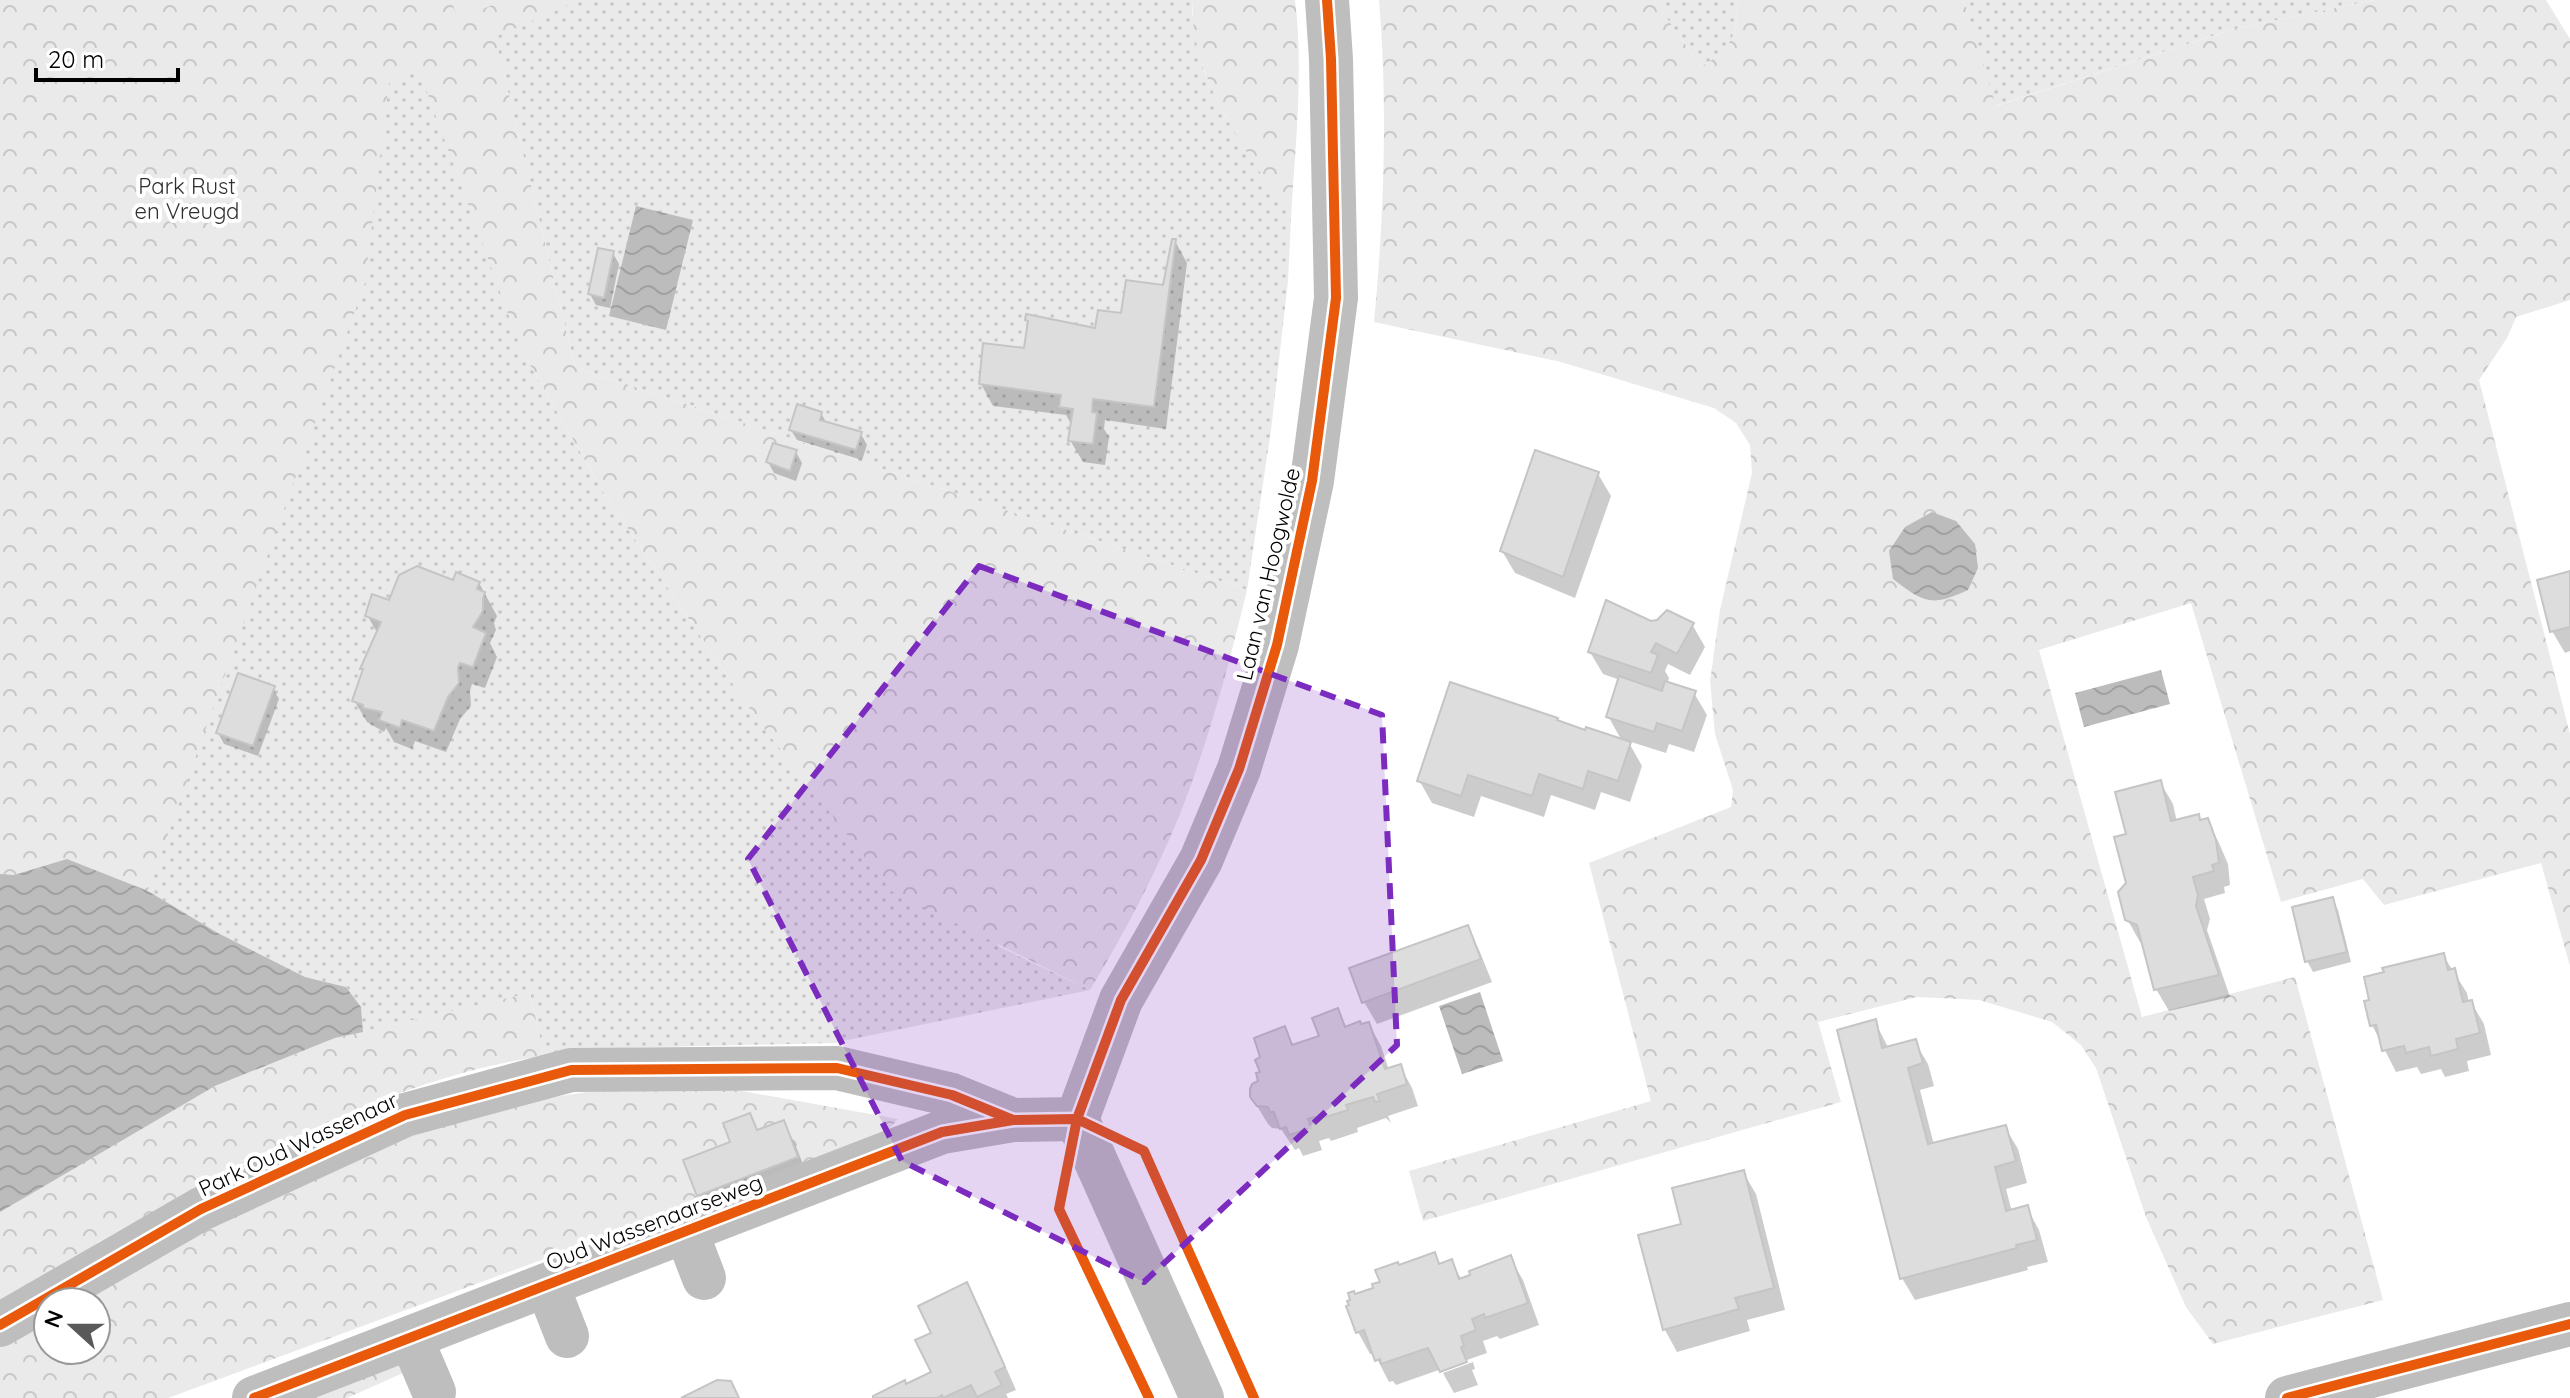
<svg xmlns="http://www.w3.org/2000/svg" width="2570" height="1398" font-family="Quicksand,sans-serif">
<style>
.grass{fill:url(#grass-dots)}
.forest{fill:url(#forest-crowns);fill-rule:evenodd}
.garden{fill:#eaeaea}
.water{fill:url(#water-waves)}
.shadow{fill:#0003}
.building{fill:#ddd;stroke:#c5c5c5;stroke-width:2}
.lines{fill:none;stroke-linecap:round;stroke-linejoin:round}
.minor{stroke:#bebebe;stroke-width:44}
.cycleway-casing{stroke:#fff;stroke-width:15}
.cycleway{stroke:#e8590c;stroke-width:10}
.marked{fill:#7b2cbf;fill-opacity:0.2;stroke:#7b2cbf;stroke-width:6;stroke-dasharray:16 10;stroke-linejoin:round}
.labels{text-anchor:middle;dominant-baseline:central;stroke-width:8;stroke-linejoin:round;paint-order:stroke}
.park-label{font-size:22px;fill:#303030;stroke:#fff}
.street-label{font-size:22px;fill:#000;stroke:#fff}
</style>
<defs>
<pattern id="grass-dots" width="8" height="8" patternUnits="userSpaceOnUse" patternTransform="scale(2)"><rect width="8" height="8" fill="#eaeaea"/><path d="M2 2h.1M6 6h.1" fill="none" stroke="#c7c7c7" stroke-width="1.8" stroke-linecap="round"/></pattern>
<pattern id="forest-crowns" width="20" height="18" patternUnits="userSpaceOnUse" patternTransform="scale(2)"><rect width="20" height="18" fill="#eaeaea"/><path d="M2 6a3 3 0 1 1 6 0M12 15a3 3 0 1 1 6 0" fill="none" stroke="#c7c7c7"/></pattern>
<pattern id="water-waves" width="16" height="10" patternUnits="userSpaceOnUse" patternTransform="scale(2)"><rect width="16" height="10" fill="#bcbcbc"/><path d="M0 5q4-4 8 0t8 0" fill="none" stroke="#a0a0a0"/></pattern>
</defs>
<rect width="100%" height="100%" fill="#fff"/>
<g class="grass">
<path d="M0 0H1193L1192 13 1204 71 1225 116 1291 218 1288 281 1271 430 1247 590 575 367 495 38 521 349 605 495 756 718 1000 947 1090 990 833 1043 576 1049 544 1056 530 993 363 1032 361 1007 346 987 305 977 218 933 148 891Z"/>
<path d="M1654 0H1738C1735 37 1735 47 1701 67Z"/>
<path d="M1964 0H2374L2234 29 1995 106Z"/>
</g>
<g class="forest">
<path d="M0 0H581L495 37 575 367 1247 590C1229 665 1208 743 1180 814 1155 875 1124 934 1090 990L891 891 756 718 605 495 521 349 419 70 389 83 365 283 103 1016 0 1013Z"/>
<path d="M1193 0H1295C1304 72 1295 147 1291 218 1251 158 1187 76 1193 0Z"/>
<path d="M1379 0H1654L1701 67C1735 46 1735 37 1738 0H1964L1996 106 2234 29 2374 0H2546L2570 39V300L2516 317 2507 338 2479 380 2570 734V966L2541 863 2384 905 2363 879 2281 902 2191 603 2039 650 2142 1017 2295 977 2383 1300 2213 1344 2186 1307 2146 1217 2096 1068 2081 1045 2052 1022 1979 1000 1917 997 1818 1022 1841 1102 1423 1221 1409 1171 1651 1101 1589 863 1731 807 1733 790 1715 734 1710 681 1720 610 1752 473 1750 445 1736 423 1714 408 1561 362 1374 322C1384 218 1388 105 1379 0Z"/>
<path d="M530 993 544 1056C383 1079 237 1166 97 1243L115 1281 222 1222 418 1131 507 1104 615 1088 714 1086 898 1119 885 1133 168 1398H0V1166L63 1174 215 1086 335 1038ZM48 1302H96V1350H48Z"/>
<path d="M407 1357 412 1369 347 1398H300Z"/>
</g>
<path class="garden" d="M451 0H505L458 19Z"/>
<g class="water">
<path d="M636 206 693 220 666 330 609 316Z"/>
<path d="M1932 512 1956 521 1975 544 1978 568 1968 590C1931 607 1924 603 1893 579L1889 551 1905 527Z"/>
<path d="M2161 670 2170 704 2084 727 2075 693Z"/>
<path d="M67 859 148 891 218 933 305 977 346 987 361 1007 363 1032 335 1038 215 1086 0 1212V874L14 875Z"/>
<path d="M1480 992 1503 1061 1462 1074 1439 1006Z"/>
</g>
<g class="shadow">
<path d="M1175 241 1187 263 1166 429 1105 420 1104 429 1109 437 1105 465 1083 462 1070 440 1072 426 1066 415 993 406 981 384 1026 350 1030 324 1027 320 1097 330 1165 287Z"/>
<path d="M613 253 619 264 610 308 596 305 590 294Z"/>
<path d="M821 413 827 424 861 434 867 445 862 460 797 440 791 430Z"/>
<path d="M796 452 802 463 796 481 774 473 768 462Z"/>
<path d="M1598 474 1611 496 1575 598 1515 573 1502 551Z"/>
<path d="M2570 574V651L2565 653 2552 631Z"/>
<path d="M454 582 479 583 497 616 494 623 496 630 490 643 497 657 485 688 472 684 470 691 471 706 460 719 446 752 415 741 412 749 394 742 386 728 384 732 367 722 354 700 365 672 363 669 378 634 367 615 390 603Z"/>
<path d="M1651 623 1692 624 1705 647 1690 675 1668 664 1665 671 1669 678 1667 684 1694 693 1707 715 1694 752 1669 744 1666 753 1628 741 1642 766 1630 802 1601 792 1595 810 1551 795 1544 817 1481 796 1474 817 1432 803 1419 780 1559 723 1622 741 1608 716 1620 680 1603 674 1590 652Z"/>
<path d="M273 688 279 699 258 756 224 744 218 733Z"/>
<path d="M2160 782 2173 804 2177 822 2198 816 2201 821 2207 820 2219 843 2228 864 2230 885 2224 887 2225 893 2204 899 2210 919 2207 930 2230 997 2169 1011 2156 989 2144 943 2140 942 2127 919 2129 835Z"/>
<path d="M2332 899 2338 910 2351 962 2313 972 2307 961Z"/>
<path d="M1467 928 1479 950 1492 982 1377 1024 1364 1002 1352 970Z"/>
<path d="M2443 955 2467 993 2469 1003 2471 1002 2484 1024 2491 1055 2467 1061 2469 1071 2445 1077 2441 1069 2421 1074 2417 1067 2396 1072 2372 1025Z"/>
<path d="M1337 1011 1347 1028 1369 1024 1381 1046 1389 1070 1400 1066 1412 1088 1418 1106 1388 1116 1391 1123 1386 1118 1357 1128 1358 1132 1331 1141 1329 1138 1319 1141 1322 1150 1303 1156 1299 1148 1295 1150 1281 1129 1272 1128 1268 1124 1254 1101 1262 1073 1285 1029 1294 1046 1322 1037Z"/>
<path d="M1875 1022 1889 1049 1915 1042 1928 1064 1934 1086 1920 1090 1934 1145 2005 1127 2018 1149 2027 1183 2006 1189 2012 1212 2027 1208 2039 1230 2048 1262 2027 1267 2028 1270 1915 1300 1902 1278Z"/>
<path d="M749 1115 758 1132 783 1122 795 1144 809 1179 711 1217 699 1195Z"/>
<path d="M1743 1172 1756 1194 1785 1310 1747 1320 1750 1331 1677 1352 1665 1330 1641 1236 1683 1225Z"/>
<path d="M1434 1255 1440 1266 1451 1262 1462 1280 1510 1258 1523 1280 1539 1325 1500 1339 1497 1336 1483 1341 1487 1353 1396 1385 1393 1381 1389 1382 1374 1353 1370 1354 1358 1332 1354 1296 1376 1289 1399 1267Z"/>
<path d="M966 1284 979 1306 1016 1390 1006 1394 1008 1398H874L933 1373 934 1334Z"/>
<path d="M1473 1362 1475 1369 1472 1370 1478 1385 1454 1393 1443 1373Z"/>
</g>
<g class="building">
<path d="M1172 239H1176L1154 407 1093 399 1092 412 1097 413 1093 444 1068 441 1073 409 1059 407 1061 395 979 384 983 343 1024 348 1028 321 1025 320 1026 314 1095 328 1098 310 1121 313 1126 280 1163 285Z"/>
<path d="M598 248 614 251 604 298 588 294Z"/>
<path d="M797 404 822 412 820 420 862 432 856 450 789 430Z"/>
<path d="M773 443 797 450 790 471 766 462Z"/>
<path d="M1535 450 1599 472 1563 577 1500 551Z"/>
<path d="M417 566 453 580 456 572 480 582 477 589 485 592 483 599V611L473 627 486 633 473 667 460 663 458 668 459 683 448 697 434 731 402 720 400 728 379 720 382 712 363 708V705L352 701 363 669H360L381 622 365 616 372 594 389 600 399 575Z"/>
<path d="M2570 571V627L2550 632 2537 580Z"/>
<path d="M1606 600 1651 621 1657 620 1667 610 1694 623 1677 654 1656 643 1651 652 1658 655 1651 673 1588 652Z"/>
<path d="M238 673 275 686 253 746 216 733Z"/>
<path d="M1619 676 1662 691 1665 681 1696 691 1682 731 1657 723 1654 732 1606 717Z"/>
<path d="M1450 682 1558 718 1557 720 1585 730 1586 727 1631 742 1618 781 1588 771 1583 789 1539 774 1532 796 1468 775 1461 796 1417 781Z"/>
<path d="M2161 780 2171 821 2199 814 2200 820 2208 818 2216 840 2219 863 2212 865 2214 871 2193 877 2198 895 2196 906 2219 975 2154 990 2137 925 2125 920 2118 892 2126 883 2114 837 2126 834 2115 792Z"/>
<path d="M2333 897 2347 952 2305 962 2292 907Z"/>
<path d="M1468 925 1481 959 1362 1003 1349 968Z"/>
<path d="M2444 953 2448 970 2455 968 2463 1002 2472 1000 2480 1033 2456 1039 2458 1049 2431 1056 2429 1047 2406 1053 2404 1046 2382 1051 2376 1025 2370 1026 2364 1001 2369 1000 2364 977 2384 972 2382 968Z"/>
<path d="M1338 1008 1345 1027 1360 1021 1361 1024 1369 1022 1385 1069 1401 1064 1407 1084 1377 1094 1380 1101 1375 1102 1373 1097 1346 1105 1348 1110 1316 1120 1315 1117 1308 1119 1311 1128 1289 1135 1286 1127 1280 1129 1274 1112H1270L1268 1107 1257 1106 1250 1097V1089L1252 1084 1258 1081 1256 1073 1260 1072 1255 1060 1260 1057 1254 1038 1285 1026 1292 1045 1319 1036 1312 1018Z"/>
<path d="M1876 1019 1882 1048 1916 1039 1923 1063 1908 1068 1928 1144 2006 1125 2016 1161 1995 1167 2006 1211 2028 1205 2037 1240 2016 1245 2017 1248 1900 1279 1837 1030Z"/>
<path d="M750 1113 757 1130 784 1120 798 1157 697 1196 683 1160 730 1142 723 1123Z"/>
<path d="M1744 1170 1774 1288 1735 1298 1739 1309 1663 1330 1638 1235 1681 1224 1672 1188Z"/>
<path d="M1435 1252 1439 1264 1452 1259 1459 1279 1470 1275 1469 1271 1511 1255 1528 1303 1485 1318 1484 1314 1472 1319 1476 1330 1461 1336 1464 1346 1461 1347 1467 1362 1440 1372 1428 1348 1381 1364 1380 1359 1375 1361 1364 1330 1356 1333 1346 1306 1349 1305 1347 1301 1350 1300 1348 1293 1354 1291 1355 1294 1373 1288 1372 1284 1380 1282 1375 1270 1398 1262 1399 1265Z"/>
<path d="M967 1282 1005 1367 995 1372 1002 1385 977 1397 971 1385 943 1398 942 1395 937 1398H873V1396L905 1380 906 1384 931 1372 915 1340 931 1333 918 1306Z"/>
<path d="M717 1380 731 1381 739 1398H681Z"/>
</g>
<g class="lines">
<g class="minor">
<path d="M1077 1119 1121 1000 1201 860 1239 769 1277 645 1312 481 1336 298 1331 59 1327 0"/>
<path d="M1077 1119 1202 1398"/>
<path d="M686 1231 704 1278"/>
<path d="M547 1285 567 1336"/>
<path d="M0 1325 201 1209 405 1115 571 1070 837 1068 952 1095 1013 1120"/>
<path d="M411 1338 434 1392"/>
<path d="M254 1398 942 1132 1013 1120 1077 1119"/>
<path d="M2287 1398 2570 1324"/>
</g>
<defs>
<g id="cycleway">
<path d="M0 1325 201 1209 405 1115 571 1070 837 1068 952 1095 1013 1120"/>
<path d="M254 1398 942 1132 1013 1120 1077 1119 1144 1151 1254 1398"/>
<path d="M1149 1398 1059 1209 1077 1119 1121 1000 1201 860 1239 769 1277 645 1312 481 1336 298 1331 59 1327 0"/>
<path d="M2287 1398 2570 1324"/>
</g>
</defs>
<use href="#cycleway" class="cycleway-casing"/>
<use href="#cycleway" class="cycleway"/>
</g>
<path class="marked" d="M979 566 1382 715 1397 1045 1144 1282 902 1161 748 859Z"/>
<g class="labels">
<g class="park-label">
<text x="187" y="186">Park Rust<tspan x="187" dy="25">en Vreugd</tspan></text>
</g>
<g class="street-label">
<text transform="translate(1268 574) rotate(-77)">Laan van Hoogwolde</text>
<text transform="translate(298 1144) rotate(-25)">Park Oud Wassenaar</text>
<text transform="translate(654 1222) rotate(-21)">Oud Wassenaarseweg</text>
</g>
</g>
<g transform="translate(72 1326) rotate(291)"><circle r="38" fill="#ffffff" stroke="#999999" stroke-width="2"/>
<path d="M0-6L14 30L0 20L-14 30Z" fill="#595959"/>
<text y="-12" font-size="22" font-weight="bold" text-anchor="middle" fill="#000000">N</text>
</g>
<path d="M36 68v12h142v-12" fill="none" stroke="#000000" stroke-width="4"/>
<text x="48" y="68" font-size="24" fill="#000000" stroke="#ffffff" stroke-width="6" paint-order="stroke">20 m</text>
</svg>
